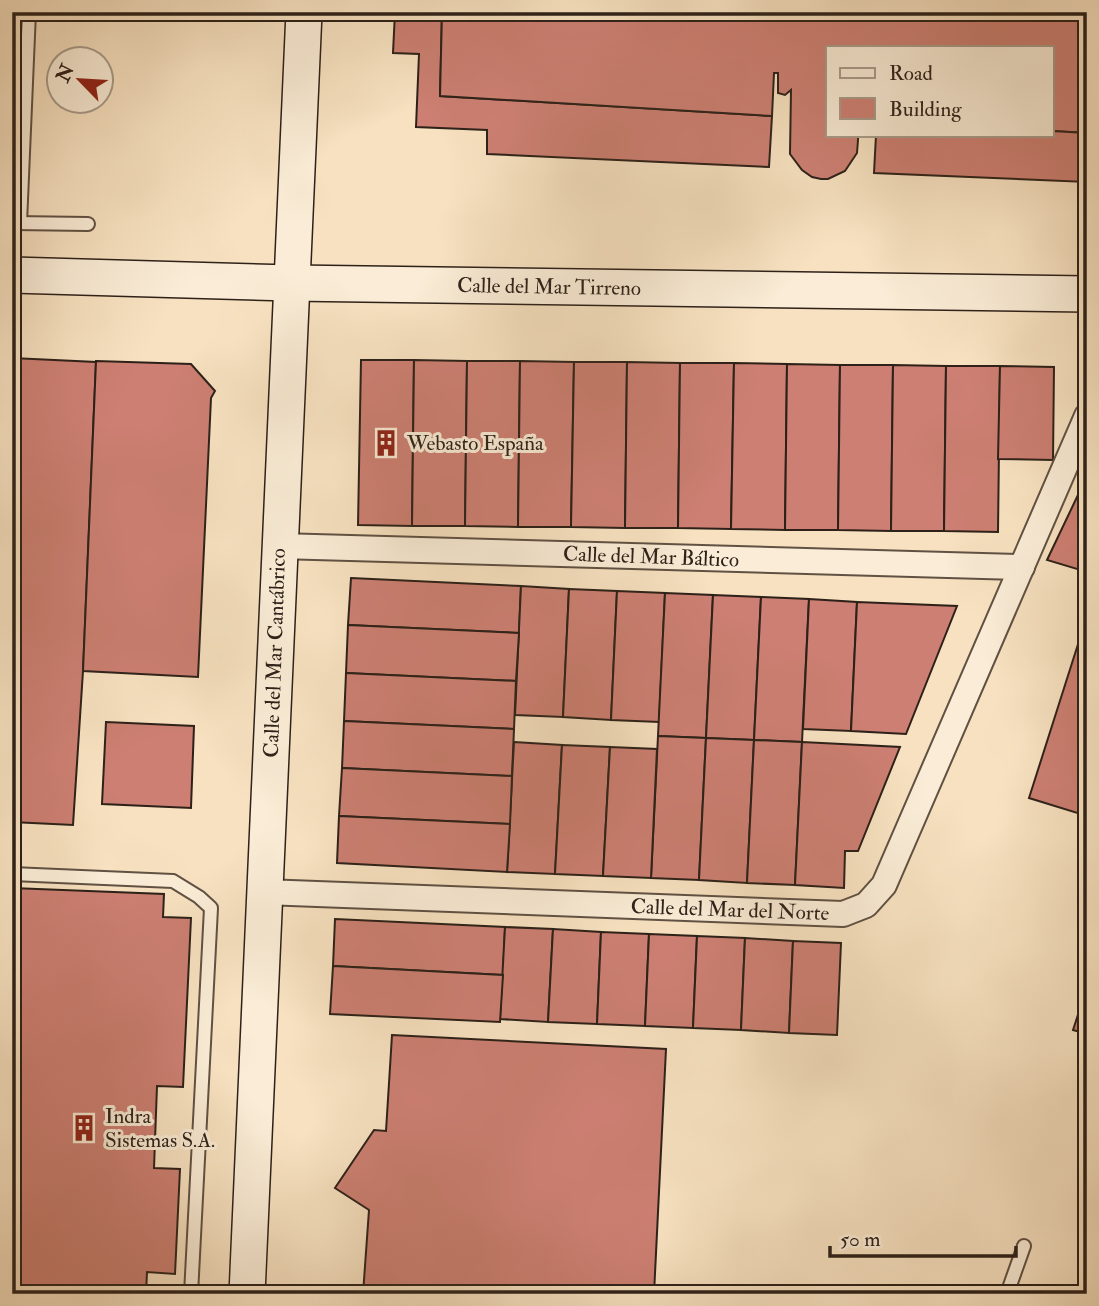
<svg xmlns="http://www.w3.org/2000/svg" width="1099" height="1306" font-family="'IM FELL Double Pica',serif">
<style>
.building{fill:#cc7f72;stroke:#2d2119;stroke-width:2}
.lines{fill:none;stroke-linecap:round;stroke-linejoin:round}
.lane-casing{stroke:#605143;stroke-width:16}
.street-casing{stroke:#605143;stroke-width:28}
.secondary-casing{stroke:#2d2119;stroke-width:38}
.lane{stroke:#faecd6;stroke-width:12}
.street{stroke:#faecd6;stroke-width:24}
.secondary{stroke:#faecd6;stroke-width:35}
.labels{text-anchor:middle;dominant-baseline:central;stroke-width:6;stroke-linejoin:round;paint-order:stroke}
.street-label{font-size:21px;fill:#2d2119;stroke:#faecd6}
.poi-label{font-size:21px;fill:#2d2119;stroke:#faecd6;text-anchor:start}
</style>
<rect width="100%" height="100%" fill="#f7e1c0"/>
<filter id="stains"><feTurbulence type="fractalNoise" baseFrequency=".00286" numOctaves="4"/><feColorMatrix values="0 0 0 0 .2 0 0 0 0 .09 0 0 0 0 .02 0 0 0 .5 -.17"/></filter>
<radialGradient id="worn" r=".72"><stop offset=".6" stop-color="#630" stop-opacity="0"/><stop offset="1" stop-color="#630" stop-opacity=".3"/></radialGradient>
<g class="building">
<path d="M395 12H442L440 96 772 116 769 167 487 154V130L416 127 419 54 393 53Z"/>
<path d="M442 12H1087V133L1052 131V47H828V135H858V140L857 153 845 171 828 179H821L812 177 802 170 790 154 791 90 785 95 778 93V73H774L772 116 440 96Z"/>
<path d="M1052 131 1087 133V182L874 173 876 135H1052Z"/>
<path d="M12 358 96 362 83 671 73 825 12 822Z"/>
<path d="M361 360H414L412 526 358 525Z"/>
<path d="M414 360 467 361 465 526H412Z"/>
<path d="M96 361 191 364 215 391 211 398 198 677 83 671Z"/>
<path d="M467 361H520L518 527 465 526Z"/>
<path d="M520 361 574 362 571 527H518Z"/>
<path d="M574 362H627L625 528 571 527Z"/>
<path d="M627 362 680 363 678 528H625Z"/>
<path d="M680 363H734L731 529 678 528Z"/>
<path d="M734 363 787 364 785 530 731 529Z"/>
<path d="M787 364 840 365 838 530H785Z"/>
<path d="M840 365H893L891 531 838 530Z"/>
<path d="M893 365 946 366 944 531H891Z"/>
<path d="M946 366H1000L998 532 944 531Z"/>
<path d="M1000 366 1054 367 1053 460 998 459Z"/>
<path d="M1087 476V572L1047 560Z"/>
<path d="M351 578 521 586 519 633 348 625Z"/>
<path d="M521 586 569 589 563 717 515 715Z"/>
<path d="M569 589 617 591 611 720 563 717Z"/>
<path d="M617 591 665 593 659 722 611 720Z"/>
<path d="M665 593 713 595 706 738 658 736Z"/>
<path d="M713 595 761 597 754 740 706 738Z"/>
<path d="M761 597 809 599 802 742 754 740Z"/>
<path d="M809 599 857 602 851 731 803 729Z"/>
<path d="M857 602 957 606 906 734 851 731Z"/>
<path d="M1087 616V816L1029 798Z"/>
<path d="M348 625 519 633 516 681 346 673Z"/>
<path d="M346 673 516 681 514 729 344 721Z"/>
<path d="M344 721 514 729 512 776 342 768Z"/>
<path d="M106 722 194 726 191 808 102 804Z"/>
<path d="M658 736 706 738 699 880 651 878Z"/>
<path d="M706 738 754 740 747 883 699 880Z"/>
<path d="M754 740 802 742 795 885 747 883Z"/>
<path d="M514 742 562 745 555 874 507 872Z"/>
<path d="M802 742 900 747 858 851H845L844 888 795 885Z"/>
<path d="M562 745 610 747 603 876 555 874Z"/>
<path d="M610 747 657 749 651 878 603 876Z"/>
<path d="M342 768 512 776 510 824 339 816Z"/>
<path d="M339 816 510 824 507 872 337 863Z"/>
<path d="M12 888 164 894 163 917 191 918 183 1087 157 1086 154 1168 180 1169 175 1274 147 1272 146 1294H12Z"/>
<path d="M335 919 505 927 503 975 333 966Z"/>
<path d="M505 927 553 929 548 1022 500 1019Z"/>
<path d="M553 929 601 932 597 1024 548 1022Z"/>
<path d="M601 932 649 934 645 1026 597 1024Z"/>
<path d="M649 934 697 936 693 1028 645 1026Z"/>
<path d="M697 936 745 938 741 1030 693 1028Z"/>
<path d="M745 938 793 941 789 1033 741 1030Z"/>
<path d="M793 941 841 943 837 1035 789 1033Z"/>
<path d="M333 966 503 975 500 1022 330 1014Z"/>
<path d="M1087 987V1034L1073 1030Z"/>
<path d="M392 1035 666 1049 654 1294H363L369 1210 335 1188 374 1130 386 1131Z"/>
</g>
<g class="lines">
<defs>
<g id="lane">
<path d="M14 223 88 224"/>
<path d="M20 223 29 12"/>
<path d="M12 874 173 881 199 897 211 908 191 1294"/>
<path d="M1007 1294 1024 1246"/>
</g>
<g id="street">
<path d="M279 546 1022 567"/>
<path d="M264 892 843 914 866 905 884 885 1087 416"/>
</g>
<g id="secondary">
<path d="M12 275 291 283 1087 294"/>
<path d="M247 1294 304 12"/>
</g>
</defs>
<use href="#lane" class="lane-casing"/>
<use href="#street" class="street-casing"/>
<use href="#secondary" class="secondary-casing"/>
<use href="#lane" class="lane"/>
<use href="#street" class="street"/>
<use href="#secondary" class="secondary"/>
</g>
<defs>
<symbol id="building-bare" viewBox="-9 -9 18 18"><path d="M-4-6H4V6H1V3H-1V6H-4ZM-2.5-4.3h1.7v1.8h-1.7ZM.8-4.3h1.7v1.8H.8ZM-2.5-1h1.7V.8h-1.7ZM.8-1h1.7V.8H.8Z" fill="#8f2418" stroke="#faecd6" stroke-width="2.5" paint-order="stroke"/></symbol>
</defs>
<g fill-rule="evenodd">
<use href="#building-bare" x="367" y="424" width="38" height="38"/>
<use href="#building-bare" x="65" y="1109" width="38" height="38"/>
</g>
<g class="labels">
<g class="street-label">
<text transform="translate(549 287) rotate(1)">Calle del Mar Tirreno</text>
<text transform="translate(651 557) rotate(2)">Calle del Mar Báltico</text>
<text transform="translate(275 653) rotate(-88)">Calle del Mar Cantábrico</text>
<text transform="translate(730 910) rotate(2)">Calle del Mar del Norte</text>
</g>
<g class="poi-label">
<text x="407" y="443">Webasto España</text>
<text x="105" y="1116">Indra<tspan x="105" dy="24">Sistemas S.A.</tspan></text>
</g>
</g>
<rect width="1099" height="1306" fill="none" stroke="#f7e1c0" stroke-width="42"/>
<rect x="14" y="14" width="1071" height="1278" fill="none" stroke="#2d2119" stroke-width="3.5"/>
<rect x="21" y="21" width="1057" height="1264" fill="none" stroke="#2d2119" stroke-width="2"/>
<rect x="826" y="46" width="228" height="91" fill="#faecd6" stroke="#a89b8a" stroke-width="2"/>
<rect x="840" y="68" width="35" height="10" fill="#faecd6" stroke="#a89b8a" stroke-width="2"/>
<text x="889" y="80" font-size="21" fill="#2d2119">Road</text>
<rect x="840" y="98" width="35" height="21" fill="#cc7f72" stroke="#a89b8a" stroke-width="2"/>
<text x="889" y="116" font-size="21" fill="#2d2119">Building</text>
<g transform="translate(80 80) rotate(295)"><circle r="33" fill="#faecd6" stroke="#a89b8a" stroke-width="2"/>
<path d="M0-5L12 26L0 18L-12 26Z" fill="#8f2418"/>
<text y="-10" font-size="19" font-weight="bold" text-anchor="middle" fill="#2d2119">N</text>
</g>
<path d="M830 1246v10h186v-10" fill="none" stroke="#2d2119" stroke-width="3.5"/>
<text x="840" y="1246" font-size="21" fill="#2d2119" stroke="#faecd6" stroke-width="5" paint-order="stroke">50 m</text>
<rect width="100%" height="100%" filter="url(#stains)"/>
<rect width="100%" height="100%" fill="url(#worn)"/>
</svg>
